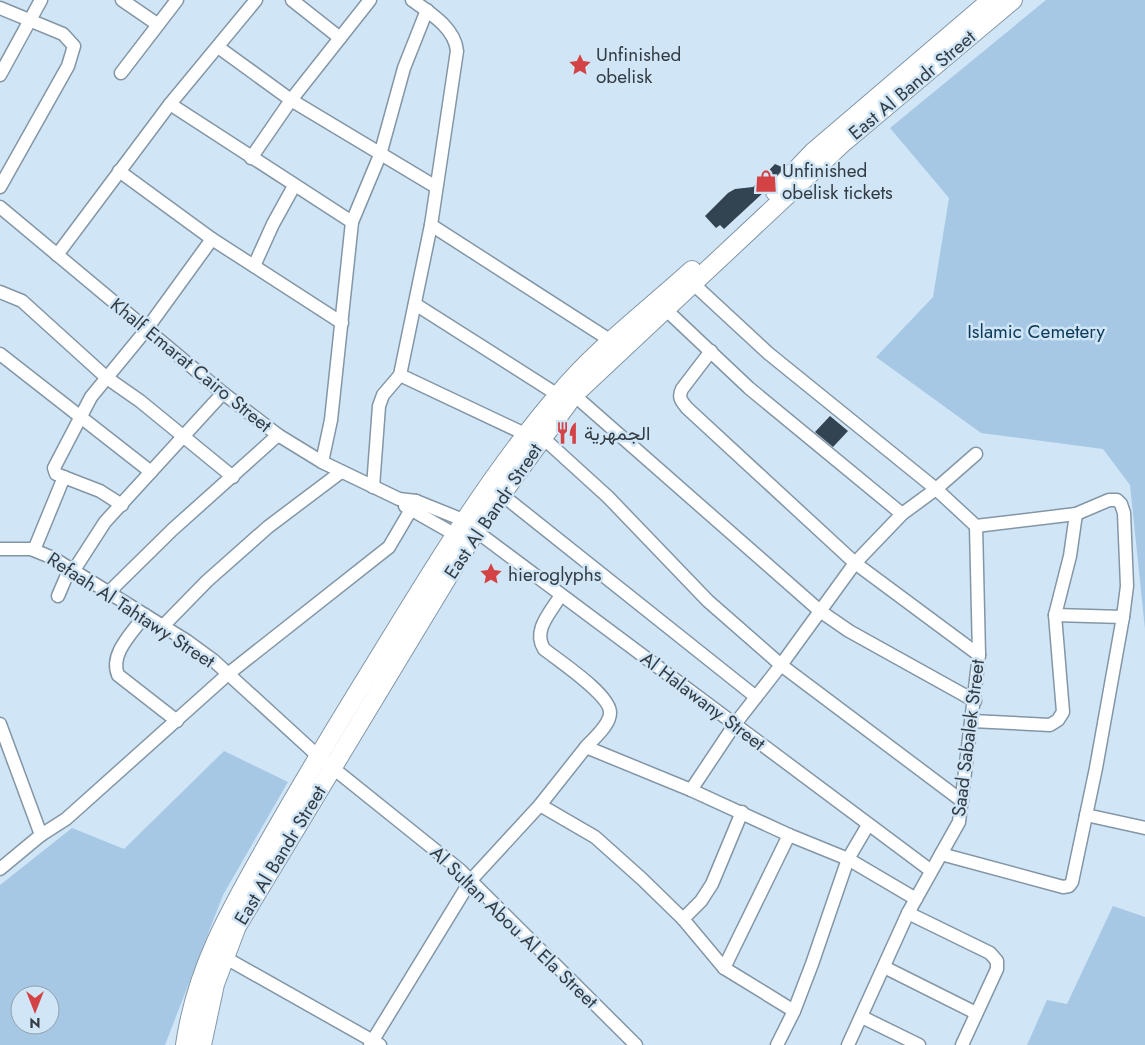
<svg xmlns="http://www.w3.org/2000/svg" width="1145" height="1045" font-family="Jost,Vazirmatn,sans-serif">
<style>
.green{fill:#a6c8e4;fill-rule:evenodd}
.building{fill:#324352}
.lines{fill:none;stroke-linecap:round;stroke-linejoin:round}
.minor-casing{stroke:#8396a6;stroke-width:15}
.secondary-casing{stroke:#8396a6;stroke-width:20}
.minor{stroke:#fff;stroke-width:12}
.secondary{stroke:#fff;stroke-width:18}
.labels{text-anchor:middle;dominant-baseline:central;stroke-width:5;stroke-linejoin:round;paint-order:stroke}
.poi-label{font-size:19px;fill:#343c43;stroke:#d0e5f6;text-anchor:start}
.street-label{font-size:19px;fill:#343c43;stroke:#d0e5f6}
.park-label{font-size:19px;fill:#0b3a5a;stroke:#d0e5f6}
</style>
<rect width="100%" height="100%" fill="#d0e5f6"/>
<g class="green">
<path d="M1046 0H1145V629L1130 485 1103 449 981 433 876 357 933 297 949 198 890 128Z"/>
<path d="M224 751 288 782 223 895 165 1045H0V885L72 828 124 849ZM20 995H50V1025H20Z"/>
<path d="M1113 906 1145 917V1045H1027L1047 1000 1067 1004Z"/>
</g>
<g class="building">
<path d="M775 164 784 168 765 191 724 229 720 225 716 228 705 216 728 193 735 189 753 187Z"/>
<path d="M830 416 848 431 833 447 815 432Z"/>
</g>
<g class="lines">
<defs>
<g id="minor">
<path d="M122 0 157 24"/>
<path d="M292 0 340 38"/>
<path d="M412 0C429 12 455 28 457 51L431 225 400 375 525 434"/>
<path d="M0 8 63 34 74 46 68 66 0 187"/>
<path d="M218 47 291 100 436 187"/>
<path d="M121 73 177 0"/>
<path d="M0 75 41 0"/>
<path d="M170 104 352 222"/>
<path d="M251 158 291 100 370 0"/>
<path d="M119 171 212 239 342 323"/>
<path d="M0 207 223 393 278 435 322 462 399 499 416 501 473 524"/>
<path d="M431 225 616 344"/>
<path d="M57 255 170 104 256 0"/>
<path d="M254 266 273 224 294 186"/>
<path d="M687 278 768 353 936 489 902 514 855 563 781 665 735 724 691 790"/>
<path d="M0 292 22 301 107 378 140 401 233 477"/>
<path d="M415 304 558 395"/>
<path d="M661 305 749 388 902 514"/>
<path d="M711 351 682 389C678 397 681 401 687 408L855 563 979 655"/>
<path d="M0 354 151 472"/>
<path d="M574 395 820 611 849 631 975 701"/>
<path d="M542 437 608 497 708 601 781 665 962 801"/>
<path d="M322 462 331 420 352 222 380 155 404 68 427 10"/>
<path d="M373 487 379 406 383 395 400 375"/>
<path d="M501 494 756 697"/>
<path d="M122 505 100 491 56 474 54 468 91 397 146 330 212 239"/>
<path d="M405 506 461 538"/>
<path d="M476 531 930 870"/>
<path d="M0 549H31L53 558 187 641 213 660 318 756 460 870 636 1045"/>
<path d="M34 550 64 477"/>
<path d="M74 570 105 522 223 393"/>
<path d="M109 592 172 530 278 435"/>
<path d="M561 595C551 612 532 630 544 649 559 661 611 695 610 713 610 725 594 738 586 747"/>
<path d="M58 596 70 568"/>
<path d="M145 615C133 632 109 654 118 675L177 721"/>
<path d="M1055 615 1123 617"/>
<path d="M163 626 207 581 268 527 341 472"/>
<path d="M972 721 1050 725 1058 720 1063 712 1055 615 1070 556 1076 514"/>
<path d="M0 724 41 835"/>
<path d="M540 805 595 837 642 879 683 919 724 968 794 1011"/>
<path d="M1086 815 1145 828"/>
<path d="M941 854 1063 887 1069 886 1072 882 1096 768 1123 617 1127 586 1124 513 1121 504 1117 500H1109L1076 514 976 526 936 489 976 454"/>
<path d="M0 869 41 835 66 819 228 674 389 547 416 501"/>
<path d="M908 913 990 953 997 961V969L962 1045"/>
<path d="M683 919 701 901 712 884 742 812"/>
<path d="M224 957 380 1045"/>
<path d="M884 967 976 1013"/>
<path d="M724 968 789 835"/>
<path d="M862 1017 919 1045"/>
<path d="M370 1045 471 880 540 805 586 747 691 790 789 835 848 859 916 899"/>
<path d="M777 1045 794 1011 812 964 848 859 868 825"/>
<path d="M848 1045 908 913 959 822 979 655 976 526"/>
</g>
<g id="secondary">
<path d="M775 192 814 151 991 0"/>
<path d="M185 1045C196 967 233 905 271 838 300 787 330 737 360 688 422 588 481 485 558 395 597 348 647 311 692 270"/>
<path d="M202 1045 215 984 237 926 478 527 574 395 844 142 1013 0"/>
</g>
</defs>
<use href="#minor" class="minor-casing"/>
<use href="#secondary" class="secondary-casing"/>
<use href="#minor" class="minor"/>
<use href="#secondary" class="secondary"/>
</g>
<defs>
<symbol id="sight-bare" viewBox="-9 -9 18 18"><path d="M0-6L1.8-2.2L6-1.7L2.9 1.2L3.7 5.4L0 3.3L-3.7 5.4L-2.9 1.2L-6-1.7L-1.8-2.2Z" fill="#d34345" stroke="#d0e5f6" stroke-width="2.5" paint-order="stroke"/></symbol>
<symbol id="shop-bare" viewBox="-9 -9 18 18"><path d="M-5-2.5h2.3a2.7 3.5 0 0 1 5.4 0H5L5.5 6h-11ZM-1.5-2.5h3a1.5 2.3 0 0 0-3 0Z" fill="#d34345" stroke="#d0e5f6" stroke-width="2.5" paint-order="stroke"/></symbol>
<symbol id="restaurant-bare" viewBox="-9 -9 18 18"><path d="M-5-6h1v4h1v-4h1v4h1v-4h1v5L-1.5 .5V6h-2V.5L-5-1ZM5-6V6H3V1.5H1.5Q1.5-4 5-6Z" fill="#d34345" stroke="#d0e5f6" stroke-width="2.5" paint-order="stroke"/></symbol>
</defs>
<g fill-rule="evenodd">
<use href="#sight-bare" x="564" y="49" width="32" height="32"/>
<use href="#shop-bare" x="750" y="165" width="32" height="32"/>
<use href="#restaurant-bare" x="551" y="417" width="32" height="32"/>
<use href="#sight-bare" x="475" y="558" width="32" height="32"/>
</g>
<g class="labels">
<g class="poi-label">
<text x="596" y="54">Unfinished<tspan x="596" dy="22">obelisk</tspan></text>
<text x="782" y="170">Unfinished<tspan x="782" dy="22">obelisk tickets</tspan></text>
<text x="584" y="433">الجمهرية</text>
<text x="508" y="574">hieroglyphs</text>
</g>
<g class="street-label">
<text transform="translate(912 85) rotate(-40)">East Al Bandr Street</text>
<text transform="translate(191 365) rotate(39)">Khalf Emarat Cairo Street</text>
<text transform="translate(493 511) rotate(-56)">East Al Bandr Street</text>
<text transform="translate(131 610) rotate(33)">Refaah Al Tahtawy Street</text>
<text transform="translate(703 701) rotate(37)">Al Halawany Street</text>
<text transform="translate(968 738) rotate(-83)">Saad Sabalek Street</text>
<text transform="translate(280 855) rotate(-59)">East Al Bandr Street</text>
<text transform="translate(514 927) rotate(44)">Al Sultan Abou Al Ela Street</text>
</g>
<g class="park-label">
<text x="1036" y="331">Islamic Cemetery</text>
</g>
</g>
<g transform="translate(35 1010) rotate(180)"><circle r="24" fill="#d0e5f6" stroke="#92a1ae"/>
<path d="M0-4L9 19L0 12L-9 19Z" fill="#d34345"/>
<text y="-8" font-size="14" font-weight="bold" text-anchor="middle" fill="#343c43">N</text>
</g>
</svg>
